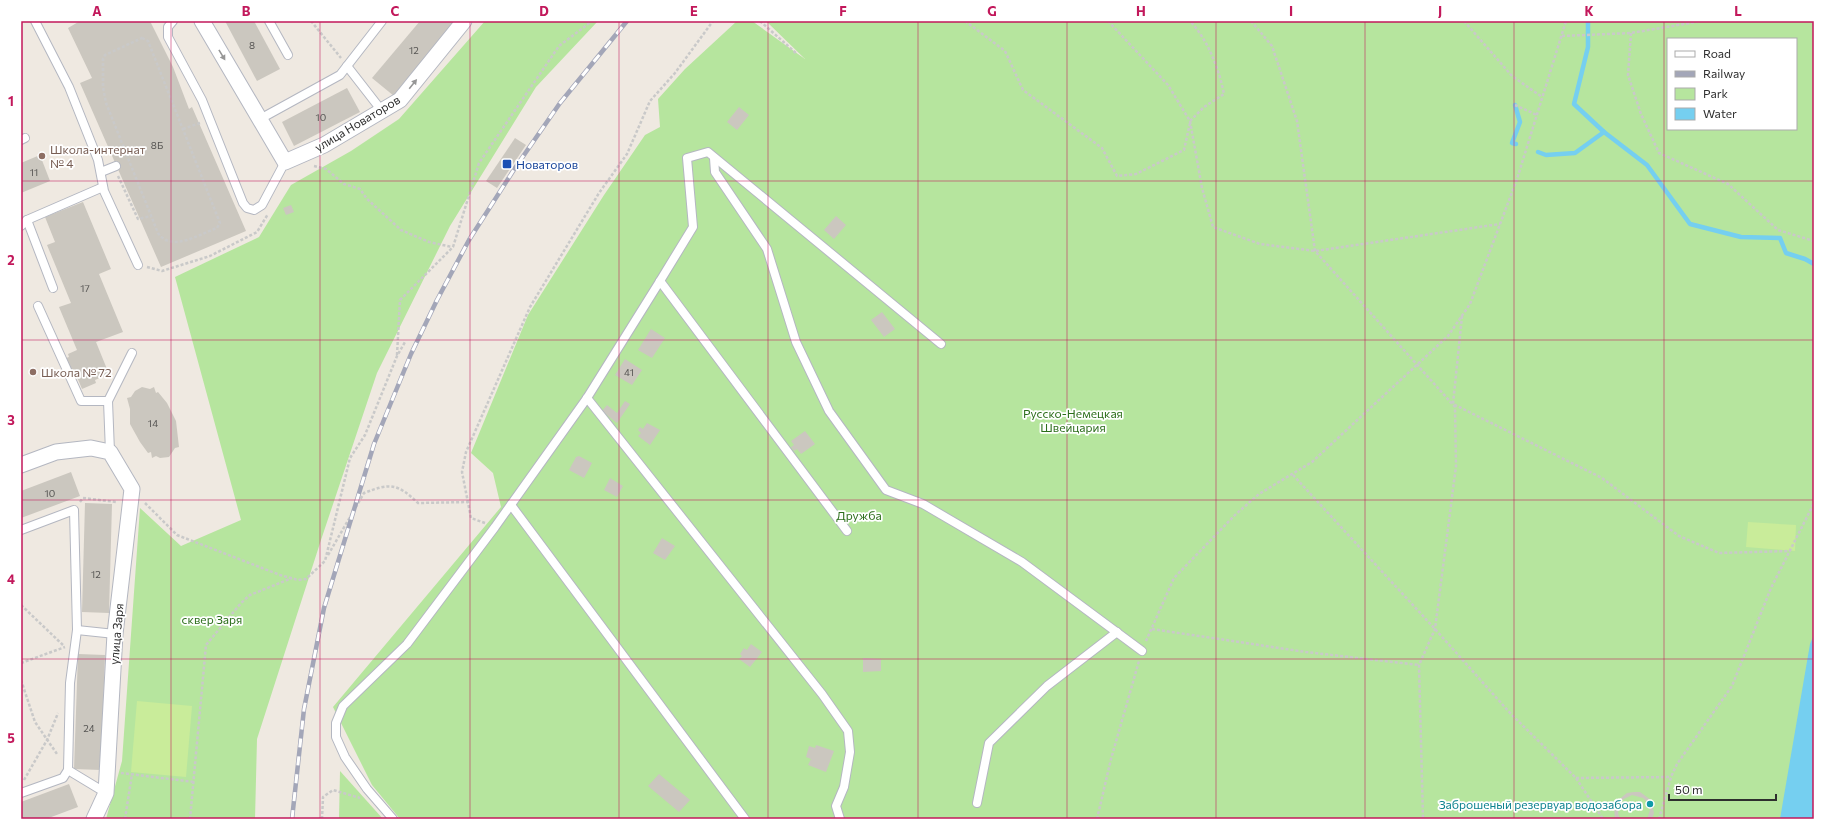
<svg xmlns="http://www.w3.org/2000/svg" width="1835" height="840" font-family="Commissioner,sans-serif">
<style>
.green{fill:#b6e59e;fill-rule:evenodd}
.pitch{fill:#c9ec9a}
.water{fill:#75cff0}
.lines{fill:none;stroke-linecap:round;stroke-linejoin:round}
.stream{stroke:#75cff0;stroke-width:4.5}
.building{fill:#cbc7bf}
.service-casing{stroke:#b4b7c1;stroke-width:10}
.minor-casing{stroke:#b4b7c1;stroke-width:17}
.path{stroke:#c9c9c9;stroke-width:2.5;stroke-dasharray:3 2;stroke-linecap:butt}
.service{stroke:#fff;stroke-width:8}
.minor{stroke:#fff;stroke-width:15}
.rail-casing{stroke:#a3a6b8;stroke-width:4.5}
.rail{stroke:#fff;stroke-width:3;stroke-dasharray:9;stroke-linecap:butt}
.oneway{fill:#969696}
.grid{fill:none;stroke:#c2185b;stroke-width:1;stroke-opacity:0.55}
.education-dot{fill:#8d6e63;stroke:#fff;stroke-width:1.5}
.transit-dot{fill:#1a4fb4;stroke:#fff;stroke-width:1.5}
.culture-dot{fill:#0f9aa8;stroke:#fff;stroke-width:1.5}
.labels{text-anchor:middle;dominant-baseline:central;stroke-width:3.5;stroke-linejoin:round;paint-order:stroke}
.number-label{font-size:10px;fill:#555452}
.street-label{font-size:12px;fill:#2e2e2e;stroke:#fff}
.education-label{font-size:12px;fill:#785e54;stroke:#fff;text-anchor:start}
.transit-label{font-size:12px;fill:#164399;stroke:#fff;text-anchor:start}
.park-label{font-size:12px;fill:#2c6e1b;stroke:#fff}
.culture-label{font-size:12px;fill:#0d838f;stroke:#fff;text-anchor:end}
.neatline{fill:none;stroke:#c2185b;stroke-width:1.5}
.grid-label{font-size:13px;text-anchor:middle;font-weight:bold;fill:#c2185b}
</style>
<rect width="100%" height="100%" fill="#efe9e1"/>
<g class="green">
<path d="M485 21H598L536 87 450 226 377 373 321 540 257 739 255 819H106L122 761 140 508 181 546 241 520 175 277 259 237 291 185 351 151 399 119Z"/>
<path d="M737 21H752L805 59 766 21H1814V819H400L372 785 333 707 501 507 493 473 471 453 528 315 604 195 645 135 660 127 658 99 685 69ZM1668 39H1796V129H1668Z"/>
<path d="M340 771 383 819H339Z"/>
</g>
<g class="pitch">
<path d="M1748 522 1796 525 1795 551 1746 547Z"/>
<path d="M137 701 192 706 186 777 131 772Z"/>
</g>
<path class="water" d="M1814 635V819H1780L1810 644Z"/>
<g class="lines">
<g class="stream">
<path d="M1588 21V47L1574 104 1604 132 1647 165 1690 224 1741 237 1780 238 1786 253 1805 259 1814 264"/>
<path d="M1515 105 1520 122 1512 143 1516 144"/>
<path d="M1538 152 1546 155 1575 153 1604 132"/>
</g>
</g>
<g class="building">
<path d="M80 21H150L173 67 189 109 192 107 246 231 161 267 80 83 92 78 68 28Z"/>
<path d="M225 21H254L280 69 257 81Z"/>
<path d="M420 21H457L394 96 372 78Z"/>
<path d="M347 88 360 112 294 146 282 122Z"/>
<path d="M739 107 749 115 737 130 727 122Z"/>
<path d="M515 138 526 145 497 188 486 181Z"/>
<path d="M40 155 50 181 21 193V163Z"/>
<path d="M83 202 111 269 99 274 123 332 96 342 109 374 95 380 96 383 82 389 75 372 72 373 66 358 69 357 68 354 77 350 59 307 71 303 47 245 55 242 45 217Z"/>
<path d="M291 205 294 212 286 215 283 208Z"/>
<path d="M836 216 846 225 834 239 824 230Z"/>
<path d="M882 312 895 329 884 337 871 320Z"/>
<path d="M651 329 665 338 652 358 638 350Z"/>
<path d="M625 359 642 370 632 385 615 375Z"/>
<path d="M142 387 150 389 154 387 156 393 158 392 167 403 176 421 179 447 175 448 169 457 160 458 156 456 152 458 151 452 148 453 140 442 130 424V409L127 398 131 397 135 391Z"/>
<path d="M625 401 630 404 617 423 602 411 607 405 617 413Z"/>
<path d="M647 423 660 430 650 445 638 436 641 433 638 430 640 427 643 429Z"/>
<path d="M805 431 815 444 801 454 797 449 794 451 791 447 794 445 791 441Z"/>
<path d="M579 456 592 463 584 478 569 470 576 457Z"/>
<path d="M71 472 80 496 21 518V491Z"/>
<path d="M610 478 623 486 617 497 604 490Z"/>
<path d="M85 503 112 504 109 613 82 612Z"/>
<path d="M662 538 675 546 665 560 653 553Z"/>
<path d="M751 644 762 652 750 667 739 659 742 656 740 654 744 648 747 650Z"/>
<path d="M78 654 105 655 101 770 74 769Z"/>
<path d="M863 658 881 659V671L863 672Z"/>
<path d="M816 745 834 751 826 772 808 765 811 759 806 757 809 746 815 748Z"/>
<path d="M659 774 690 800 679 812 648 786Z"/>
<path d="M69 784 78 807 46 819H21V802Z"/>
<path d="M1634 792H1640L1651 800 1654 813 1652 819H1647L1650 810 1647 802 1643 798 1632 795 1624 799 1620 803 1618 813 1620 819H1615L1614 807 1617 801 1627 793Z"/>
</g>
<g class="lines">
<defs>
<g id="service">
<path d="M35 21 69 87 98 160 104 191 138 265"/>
<path d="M173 21 168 27V37L202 100 243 203 247 208 254 210 262 205 285 162"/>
<path d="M269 21 288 55"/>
<path d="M347 66 382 111"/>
<path d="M260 119 340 75 382 21"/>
<path d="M21 140 25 138"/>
<path d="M714 158 715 172 767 249 796 342 829 411 886 490 923 504 1022 562 1142 651"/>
<path d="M101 172 116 166"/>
<path d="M27 220 53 288"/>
<path d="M21 226 27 220 103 187"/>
<path d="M660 281 847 531"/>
<path d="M38 306 81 401H108"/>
<path d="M587 398 822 694 848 731 850 752 844 787 836 806 840 819"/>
<path d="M110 452 108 401 132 353"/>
<path d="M511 505 745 819"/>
<path d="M21 530 74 510 77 630 70 683 68 770"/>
<path d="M77 630 115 634"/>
<path d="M21 793 63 778 68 770 106 793"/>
<path d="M977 803 989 743 1047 686 1117 632"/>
<path d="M393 819 367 789 345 757 336 737V723L343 706 407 644 495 527 587 398 660 281 693 227 687 158 708 152 941 344"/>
</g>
<g id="minor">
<path d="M202 21 285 162 324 145 400 100 464 21"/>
<path d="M21 465 56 452 91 448 110 452 132 489 115 634 106 793 94 819"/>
</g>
</defs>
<use href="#service" class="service-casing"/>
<use href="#minor" class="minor-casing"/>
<g class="path">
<path d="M311 21 341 58"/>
<path d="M760 21 797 54"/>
<path d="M965 21 1005 51 1023 90 1102 148 1117 176 1136 174 1184 150 1190 123"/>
<path d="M1108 21 1168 85 1190 121 1204 107 1224 94C1219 69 1208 40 1190 21"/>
<path d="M1251 21 1272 46 1297 121 1315 251 1455 407 1456 466 1435 629 1419 665 1423 819"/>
<path d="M1464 21 1512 76 1542 97"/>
<path d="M1810 21 1814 22"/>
<path d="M1631 33 1628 75 1641 114 1659 153 1728 184 1778 230 1814 241"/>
<path d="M1562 36 1631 33 1702 21"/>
<path d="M142 38 148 41 220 223 217 228C199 234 172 253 158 233L106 103 103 87V59L105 55Z"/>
<path d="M1515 105 1537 115"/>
<path d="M1190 121 1202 188 1213 227 1260 244 1315 251 1500 224"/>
<path d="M183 129 200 123"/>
<path d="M314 166 326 169 344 184 360 189 367 199 401 230 429 242 452 247"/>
<path d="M118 176 138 219 151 216"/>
<path d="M147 267 162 271 210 256 257 232 268 214"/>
<path d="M1462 316 1453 404 1602 478 1679 536 1719 553 1790 551"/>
<path d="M397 355 400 300 453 247 479 163 559 46 592 21"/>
<path d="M1293 475 1435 629 1510 713 1576 778 1603 819"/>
<path d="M80 502 83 498 116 502"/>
<path d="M145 503 177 535 280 575 298 580 306 579 325 561 350 458 365 435 397 356 405 342"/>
<path d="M485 523 471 518 462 472 466 452 530 307 599 193 627 154 650 101 675 73 713 21"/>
<path d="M328 555 364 493C390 483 397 483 418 503L468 502"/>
<path d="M21 605 64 646"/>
<path d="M1152 629 1306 652 1419 665"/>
<path d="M1146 641 1174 578 1235 515 1259 494 1312 462 1448 336 1470 304 1517 179 1566 21"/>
<path d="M21 663 65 647"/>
<path d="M21 680 35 722 57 754"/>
<path d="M121 773 194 782"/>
<path d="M1576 778 1671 777"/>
<path d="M24 780 47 740 58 713"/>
<path d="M125 819 132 774"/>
<path d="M190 819 206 645 241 603 250 595 292 578"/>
<path d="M322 819 323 797 333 790 360 798"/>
<path d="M1097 819 1111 759 1139 661"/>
<path d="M1659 819 1671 777 1677 764 1732 686 1771 588 1814 503"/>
</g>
<use href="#service" class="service"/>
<use href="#minor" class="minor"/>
<defs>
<path id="rail" d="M292 819 304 709 324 608 374 444 411 354 437 300 469 240 515 168 560 103 627 21"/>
</defs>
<use href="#rail" class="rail-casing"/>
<use href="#rail" class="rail"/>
</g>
<defs><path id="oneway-solid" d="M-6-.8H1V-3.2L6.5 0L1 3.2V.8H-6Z"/></defs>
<g class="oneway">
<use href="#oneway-solid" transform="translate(222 55) rotate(59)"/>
<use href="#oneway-solid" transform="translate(413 84) rotate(-51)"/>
</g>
<path class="grid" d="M171 21V819M320 21V819M470 21V819M619 21V819M768 21V819M918 21V819M1067 21V819M1216 21V819M1365 21V819M1514 21V819M1664 21V819M21 181H1814M21 340H1814M21 500H1814M21 659H1814"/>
<g class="education-dot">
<circle cx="42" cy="156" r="4"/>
<circle cx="33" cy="372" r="4"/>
</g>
<rect class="transit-dot" x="502" y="159" width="10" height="10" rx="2"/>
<circle class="culture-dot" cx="1650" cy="804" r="4"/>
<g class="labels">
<g class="number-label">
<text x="252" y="45">8</text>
<text x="414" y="50">12</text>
<text x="321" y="117">10</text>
<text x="157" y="145">8Б</text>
<text x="34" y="172">11</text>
<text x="85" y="288">17</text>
<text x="629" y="372">41</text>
<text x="153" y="423">14</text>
<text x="50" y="493">10</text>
<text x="96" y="574">12</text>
<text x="89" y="728">24</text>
</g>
<g class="street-label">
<text transform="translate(357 123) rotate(-31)">улица Новаторов</text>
<text transform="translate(116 634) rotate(-85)">улица Заря</text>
</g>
<g class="education-label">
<text x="50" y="149">Школа-интернат<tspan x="50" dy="14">№ 4</tspan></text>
<text x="41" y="372">Школа № 72</text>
</g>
<g class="transit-label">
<text x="516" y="164">Новаторов</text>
</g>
<g class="park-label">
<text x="1073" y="413">Русско-Немецкая<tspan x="1073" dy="14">Швейцария</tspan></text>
<text x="859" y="515">Дружба</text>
<text x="212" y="619">сквер Заря</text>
</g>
<g class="culture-label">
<text x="1642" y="804">Заброшеный резервуар водозабора</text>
</g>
</g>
<rect width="1835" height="840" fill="none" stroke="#ffffff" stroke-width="44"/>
<rect x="1667" y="38" width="130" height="92" fill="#ffffff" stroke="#ababab"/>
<rect x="1675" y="51" width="20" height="6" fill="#ffffff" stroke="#ababab"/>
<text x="1703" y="58" font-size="12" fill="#2e2e2e">Road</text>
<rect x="1675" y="71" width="20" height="6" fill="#a3a6b8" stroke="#ababab"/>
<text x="1703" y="78" font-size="12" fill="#2e2e2e">Railway</text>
<rect x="1675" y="88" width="20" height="12" fill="#b6e59e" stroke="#ababab"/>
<text x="1703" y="98" font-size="12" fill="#2e2e2e">Park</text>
<rect x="1675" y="108" width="20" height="12" fill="#75cff0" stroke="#ababab"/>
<text x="1703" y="118" font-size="12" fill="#2e2e2e">Water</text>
<path d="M1669 794v6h107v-6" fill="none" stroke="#2e2e2e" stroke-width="2"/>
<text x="1675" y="794" font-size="12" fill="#2e2e2e" stroke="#ffffff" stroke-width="3" paint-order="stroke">50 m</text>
<rect x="22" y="22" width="1791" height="796" class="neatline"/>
<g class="grid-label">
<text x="97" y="16">A</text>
<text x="246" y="16">B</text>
<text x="395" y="16">C</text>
<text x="544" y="16">D</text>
<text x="694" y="16">E</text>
<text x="843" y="16">F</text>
<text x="992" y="16">G</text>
<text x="1141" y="16">H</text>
<text x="1291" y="16">I</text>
<text x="1440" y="16">J</text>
<text x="1589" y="16">K</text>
<text x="1738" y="16">L</text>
<text x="11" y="106">1</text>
<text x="11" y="265">2</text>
<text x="11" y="425">3</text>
<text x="11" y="584">4</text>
<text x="11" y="743">5</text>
</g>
</svg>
